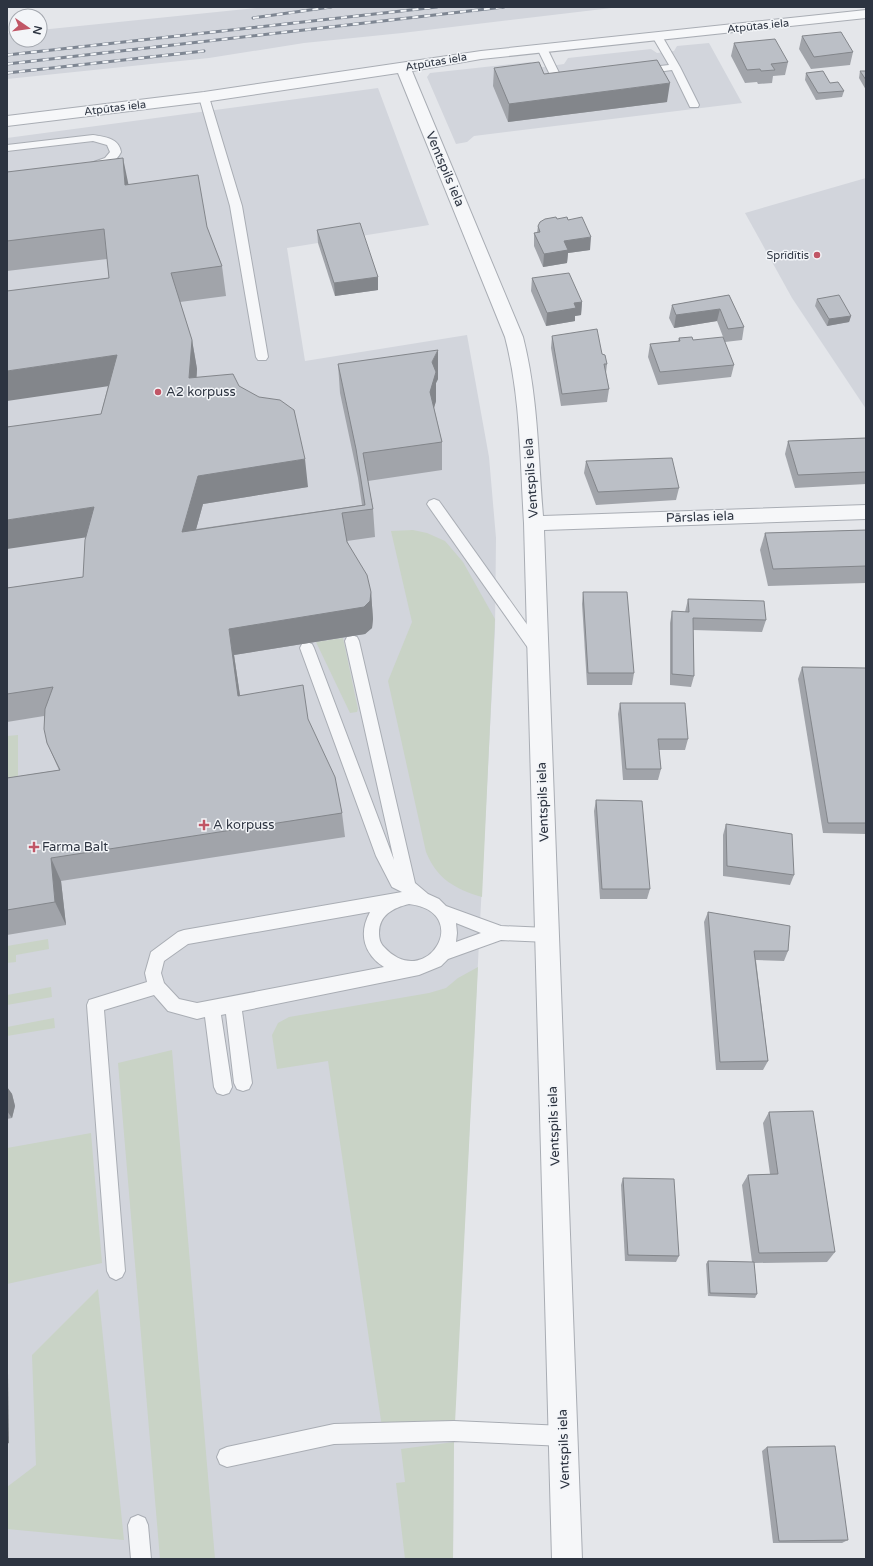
<svg xmlns="http://www.w3.org/2000/svg" width="873" height="1566" font-family="'Varela Round',sans-serif">
<style>
.built{fill:#d2d5dc}
.green{fill:#c9d3c6}
.lines{fill:none;stroke-linecap:round;stroke-linejoin:round}
.service-casing{stroke:#a9adb4;stroke-width:2}
.minor-casing{stroke:#a9adb4;stroke-width:2}
.service{fill:#f6f7f9;fill-rule:evenodd}
.minor{fill:#f6f7f9;fill-rule:evenodd}
.rail-casing{stroke:#7e8692;stroke-width:3}
.rail{stroke:#f3f5f8;stroke-width:2;stroke-dasharray:6;stroke-linecap:butt}
.wall{fill:#a1a4aa}
.shaded-wall{fill:#83868b}
.building{fill:#bbbfc6;stroke:#83868b}
.poi-dot{fill:#c15666;stroke:#f3f5f8;stroke-width:1.5}
.labels{text-anchor:middle;dominant-baseline:central;stroke-width:3;stroke-linejoin:round;paint-order:stroke}
.far-street-label{font-size:11px;fill:#2d3441;stroke:#f3f5f8}
.far-poi-label{font-size:11px;fill:#2d3441;stroke:#f3f5f8;text-anchor:end}
.street-label{font-size:13px;fill:#2d3441;stroke:#f3f5f8}
.poi-label{font-size:13px;fill:#2d3441;stroke:#f3f5f8;text-anchor:start}
</style>
<rect width="100%" height="100%" fill="#e4e6ea"/>
<g class="built">
<path d="M266 7H620L402 33 304 43 209 58 7 79V33L16 32V40H40V30Z"/>
<path d="M709 43 742 103 474 136 467 142 456 144 427 77 430 73 531 62 536 68 564 64 568 58 651 49 657 53 674 51 677 46Z"/>
<path d="M378 88 429 225 287 248 305 361 467 335 489 457 496 538 495 630 454 1431 453 1559H7V138Z"/>
<path d="M866 178V409L792 298 745 213Z"/>
</g>
<g class="green">
<path d="M413 530 427 533 445 541 463 562 495 619 482 897C455 889 437 879 426 852L388 681 412 622 391 531Z"/>
<path d="M343 638 358 709 357 712 350 713 316 642Z"/>
<path d="M18 735V776L7 778V736Z"/>
<path d="M48 939 49 949 16 955V962L7 963V946Z"/>
<path d="M478 967 455 1423 383 1434 328 1061 277 1069 272 1035 278 1023 289 1017 429 993 446 988 458 978Z"/>
<path d="M51 987 52 997 7 1005V995Z"/>
<path d="M54 1018 55 1028 7 1036V1027Z"/>
<path d="M172 1050 215 1559H160L118 1063Z"/>
<path d="M91 1133 102 1263 7 1284V1148Z"/>
<path d="M98 1289 124 1540 7 1529V1487L36 1465 32 1355Z"/>
<path d="M454 1442 453 1559H405L396 1483 405 1482 401 1449Z"/>
</g>
<g class="lines">
<defs>
<g id="service">
<path d="M657 33 662 36 680 67 699 105 698 107H690L672 70 642 74 637 71 642 68 669 65 652 36Z"/>
<path d="M542 45 547 48 562 79H573L574 81 573 83 559 86 555 85 537 48Z"/>
<path d="M204 94 209 97 242 206 268 357 266 360H258L256 357 230 206 199 97Z"/>
<path d="M93 135C105 137 119 138 121 152 116 163 101 171 88 168L87 166 88 164 105 158 110 152 107 145 93 141 7 151V145Z"/>
<path d="M434 499 439 501 543 647 545 651 543 655 538 657 533 655 429 507 427 504 429 501Z"/>
<path d="M352 635 357 637 359 641 415 883 428 894 439 899 446 906 501 926 548 928 554 930 556 935 554 940 548 942 501 940 448 959 441 966 419 975 242 1011 252 1083 249 1089 243 1091 237 1089 234 1083 226 1014 221 1015 232 1087 229 1093 223 1095 217 1093 214 1087 205 1017 197 1019 168 1011 154 995 104 1010 125 1271 122 1277 116 1280 110 1277 107 1271 87 1005 89 1000 147 982 145 973 151 952 178 932 184 930 402 892 392 887 376 856 300 648 302 644 307 642 312 644 314 648 394 860 345 641 347 637ZM409 904C475 912 426 993 384 947 380 943 379 938 379 933 379 915 393 908 409 904ZM370 912C358 934 364 954 384 967L197 1003 179 999 164 983 161 973 164 961 188 944ZM456 923 481 933 456 942 457 933Z"/>
<path d="M454 1421 564 1426 571 1429 574 1436 571 1443 564 1446 454 1441 334 1444 227 1467 220 1464 217 1457 220 1450 227 1447 334 1424Z"/>
<path d="M138 1515 145 1518 148 1525 151 1559H131L128 1525 131 1518Z"/>
</g>
<path id="minor" d="M866 10V18L481 59 412 71 523 337C538 396 538 455 543 516L866 505V519L544 530 582 1559H552L524 523C520 460 521 398 505 337L398 73 204 102 7 126V116L204 92 481 51Z"/>
</defs>
<use href="#service" class="service-casing"/>
<use href="#minor" class="minor-casing"/>
<use href="#service" class="service"/>
<use href="#minor" class="minor"/>
<defs>
<g id="rail">
<path d="M253 18 331 7"/>
<path d="M7 55 437 7"/>
<path d="M7 64 504 7"/>
<path d="M7 73 204 51"/>
</g>
</defs>
<use href="#rail" class="rail-casing"/>
<use href="#rail" class="rail"/>
</g>
<g class="wall">
<path d="M802 36 853 52 850 65 811 69 799 49Z"/>
<path d="M734 43 788 62 785 75 773 76 772 83 758 84 757 82 745 83 731 56Z"/>
<path d="M494 68 544 74 667 102 508 122 493 86Z"/>
<path d="M860 71H866V90L859 78Z"/>
<path d="M806 73 830 83 844 91 842 97 816 100 805 80Z"/>
<path d="M7 172 128 184 207 227 222 266 226 296 180 302 192 340 197 369 196 378 239 386 308 487 203 504 196 529 362 505 358 478 340 393 338 364 438 379 436 383V401L434 408 442 442V470L368 481 373 509 375 537 347 541 371 592 373 619 372 628 365 634 234 655 240 696 308 719 342 813 345 837 61 881 66 925 7 935V778L59 770 47 743 44 716 7 722V588L83 577 86 537 101 414 108 386 109 278 107 259 7 271Z"/>
<path d="M557 219 568 220 590 250 568 253 567 263 543 267 534 246V233H537L538 226Z"/>
<path d="M317 230 378 277V290L335 296 318 243Z"/>
<path d="M532 278 582 302 581 315 575 316V321L546 326 531 291Z"/>
<path d="M729 295 744 327 742 340 725 342 717 321 674 328 669 318 672 305Z"/>
<path d="M817 299 851 316 849 322 827 326 815 306Z"/>
<path d="M552 336 602 354 607 364 606 373 609 389 607 402 561 406 551 348Z"/>
<path d="M679 338 693 340 734 365 731 377 658 385 648 357 650 344 678 341Z"/>
<path d="M866 438V484L795 488 785 454 788 441Z"/>
<path d="M586 461 679 488 676 500 596 505 584 473Z"/>
<path d="M866 530V583L768 586 760 550 765 533Z"/>
<path d="M583 592 634 673 632 685H587L582 604Z"/>
<path d="M688 599 766 620 762 632 693 630 694 676 691 687 670 685V623L672 611 685 612Z"/>
<path d="M802 667 866 668V834L823 833 798 679Z"/>
<path d="M620 703 688 739 685 750H659L661 769 658 780H623L618 714Z"/>
<path d="M596 800 650 889 647 899H600L594 811Z"/>
<path d="M726 824 794 875 790 885 723 876V835Z"/>
<path d="M708 912 788 951 784 961 756 960 768 1061 763 1070H716L704 922Z"/>
<path d="M7 1087 12 1094 15 1106 12 1118 7 1119Z"/>
<path d="M769 1112 835 1252 827 1262 754 1263 757 1294 755 1298 708 1296 706 1264 708 1261 752 1262 742 1185 748 1175 770 1174 763 1123Z"/>
<path d="M623 1178 679 1256 676 1262 625 1261 621 1185Z"/>
<path d="M767 1447 848 1540 842 1543H773L762 1451Z"/>
</g>
<g class="shaded-wall">
<path d="M670 83 667 102 508 122 509 104Z"/>
<path d="M123 158 129 187 125 185Z"/>
<path d="M591 237 590 250 568 253 567 263 543 267 544 254 564 241Z"/>
<path d="M378 277V290L335 296 334 283Z"/>
<path d="M582 302 581 315 575 316V321L546 326 547 313 574 303Z"/>
<path d="M720 309 717 321 674 328 676 315Z"/>
<path d="M851 316 849 322 827 326 829 319Z"/>
<path d="M192 340 197 369 195 407 189 378Z"/>
<path d="M438 350V379L436 383V401L430 421V392L432 362Z"/>
<path d="M117 355 123 384 7 401V371Z"/>
<path d="M305 459 308 487 203 504 188 559 182 532 198 476Z"/>
<path d="M94 507 102 535 7 549V520Z"/>
<path d="M371 592 373 619 372 628 365 634 234 655 244 722 238 696 229 629Z"/>
<path d="M51 858 61 881 66 925 55 902Z"/>
<path d="M7 1087 12 1094 15 1106 12 1118 7 1111Z"/>
<path d="M7 1124 8 1146 7 1145Z"/>
<path d="M7 1372H8L9 1443 7 1444Z"/>
</g>
<g class="building">
<path d="M841 32 853 52 814 57 802 36Z"/>
<path d="M775 39 788 62 771 64 775 70 761 71 760 69 747 70 734 43Z"/>
<path d="M657 60 670 83 509 104 494 68 539 62 544 74Z"/>
<path d="M823 71 830 83 838 82 844 91 818 93 806 73Z"/>
<path d="M860 71H866V80Z"/>
<path d="M123 158 125 185 198 175 207 227 222 266 171 273 192 340 189 378 233 374 239 386 259 397 280 400 294 410 305 459 198 476 182 532 365 505 356 449 338 364 438 350 432 362 436 372 430 392 442 442 363 453 373 509 342 513 347 542 367 575 371 592 370 601 364 607 229 629 238 696 303 685 308 719 335 777 342 813 51 858 55 902 7 910V778L60 770 47 743 44 729 45 709 53 687 7 694V588L83 577 85 540 94 507 7 520V427L101 414 117 355 7 371V291L109 278 104 229 7 241V172Z"/>
<path d="M556 217 557 219 567 217 568 220 582 217 591 237 564 241 568 250 544 254 534 233 540 232 538 226 540 222 545 219Z"/>
<path d="M360 223 378 277 334 283 317 230Z"/>
<path d="M569 273 582 302 574 303 576 308 547 313 532 278Z"/>
<path d="M729 295 744 327 728 329 720 309 676 315 672 305Z"/>
<path d="M839 295 851 316 829 319 817 299Z"/>
<path d="M597 329 602 354 605 355 607 364H604L609 389 562 394 552 336Z"/>
<path d="M692 337 693 340 723 337 734 365 660 372 650 344 680 341 679 338Z"/>
<path d="M866 438V472L798 475 788 441Z"/>
<path d="M672 458 679 488 598 492 586 461Z"/>
<path d="M866 530V566L773 569 765 533Z"/>
<path d="M583 592H627L634 673H588Z"/>
<path d="M688 599 764 601 766 620 693 618 694 676 672 674V611L689 612Z"/>
<path d="M802 667 866 668V823H828Z"/>
<path d="M620 703H685L688 739H658L661 769H626Z"/>
<path d="M596 800 642 801 650 889H602Z"/>
<path d="M726 824 792 834 794 875 727 866Z"/>
<path d="M708 912 790 926 788 951H754L768 1061 720 1062Z"/>
<path d="M813 1111 835 1252 759 1253 748 1175 778 1174 769 1112Z"/>
<path d="M623 1178 674 1179 679 1256 628 1255Z"/>
<path d="M708 1261 754 1262 757 1294 710 1293Z"/>
<path d="M835 1446 848 1540 779 1541 767 1447Z"/>
</g>
<g class="poi-dot">
<circle cx="817" cy="255" r="4"/>
<circle cx="158" cy="392" r="4"/>
<path d="M202 819h4v4h4v4h-4v4h-4v-4h-4v-4h4z"/>
<path d="M32 841h4v4h4v4h-4v4h-4v-4h-4v-4h4z"/>
</g>
<g class="labels">
<g class="far-street-label">
<text transform="translate(758 26) rotate(-6)">Atpūtas iela</text>
<text transform="translate(436 62) rotate(-10)">Atpūtas iela</text>
<text transform="translate(115 108) rotate(-7)">Atpūtas iela</text>
</g>
<g class="far-poi-label">
<text x="809" y="255">Sprīdītis</text>
</g>
<g class="street-label">
<text transform="translate(445 169) rotate(67)">Ventspils iela</text>
<text transform="translate(531 478) rotate(-94)">Ventspils iela</text>
<text transform="translate(700 517) rotate(-2)">Pārslas iela</text>
<text transform="translate(543 802) rotate(-92)">Ventspils iela</text>
<text transform="translate(554 1126) rotate(-92)">Ventspils iela</text>
<text transform="translate(564 1449) rotate(-92)">Ventspils iela</text>
</g>
<g class="poi-label">
<text x="166" y="392">A2 korpuss</text>
<text x="213" y="825">A korpuss</text>
<text x="42" y="847">Farma Balt</text>
</g>
</g>
<rect width="873" height="1566" fill="none" stroke="#2d3441" stroke-width="16"/>
<g transform="translate(28 28) rotate(103)"><circle r="19" fill="#f3f5f8" stroke="#a4a8af"/>
<path d="M0-3L7 15L0 10L-7 15Z" fill="#c15666"/>
<text y="-6" font-size="11" font-weight="bold" text-anchor="middle" fill="#2d3441">N</text>
</g>
</svg>
